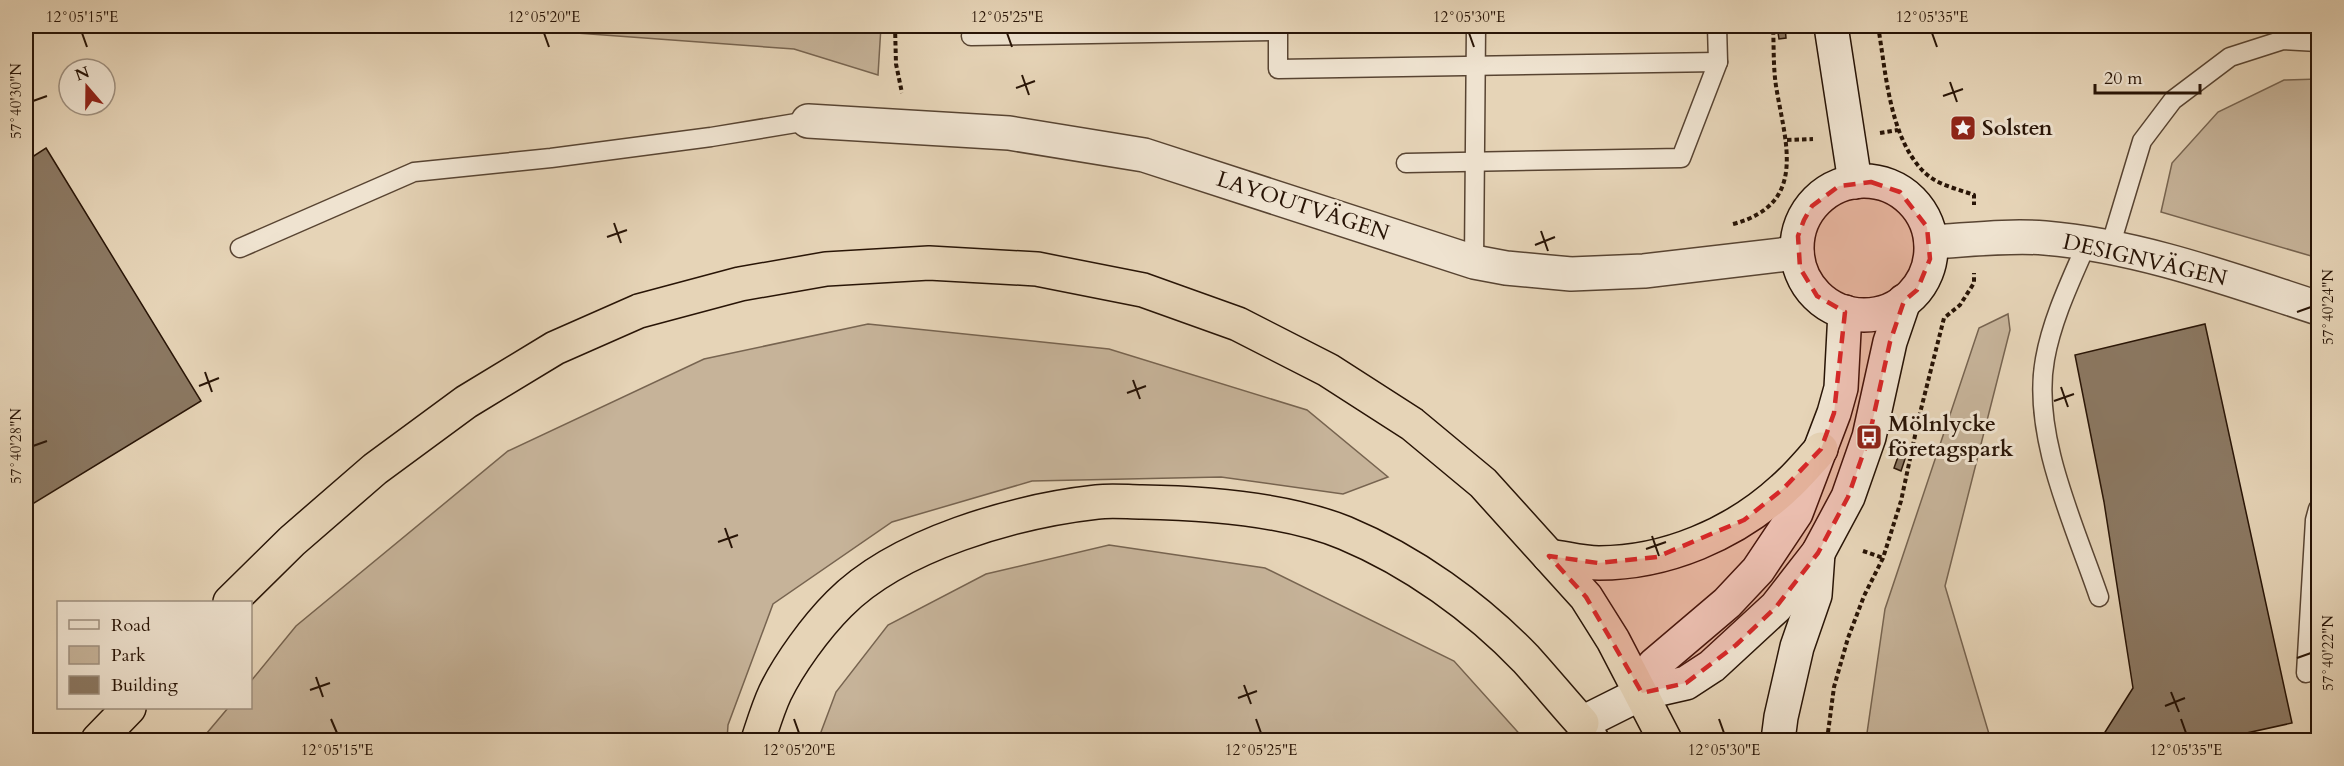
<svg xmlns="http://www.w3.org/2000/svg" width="2344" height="766" font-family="Cardo,serif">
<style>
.green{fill:#c6b399;stroke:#776450;stroke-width:1.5}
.building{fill:#8b7862;stroke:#281406;stroke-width:1.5}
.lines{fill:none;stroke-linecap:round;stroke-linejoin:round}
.lane-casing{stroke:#584432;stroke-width:21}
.street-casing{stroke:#584432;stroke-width:36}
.secondary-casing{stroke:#281406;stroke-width:36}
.highway-casing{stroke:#281406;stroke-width:36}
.path{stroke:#281406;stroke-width:4;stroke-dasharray:4.5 3;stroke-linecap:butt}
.lane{stroke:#efe3d0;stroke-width:18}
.street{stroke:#efe3d0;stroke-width:33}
.secondary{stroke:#efe3d0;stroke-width:33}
.highway{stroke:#e6d4b7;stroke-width:33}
.marked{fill:#d62828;fill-opacity:0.2;stroke:#d62828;stroke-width:4.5;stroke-dasharray:12 8;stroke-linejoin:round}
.ticks{fill:none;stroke:#281406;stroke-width:2}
.labels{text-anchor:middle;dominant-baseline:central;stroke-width:6;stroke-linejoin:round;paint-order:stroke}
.poi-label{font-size:22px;font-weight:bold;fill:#281406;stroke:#efe3d0;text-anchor:start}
.street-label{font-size:22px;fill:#281406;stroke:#efe3d0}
.neatline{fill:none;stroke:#281406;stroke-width:2}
.ticks-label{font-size:15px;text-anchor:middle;fill:#281406}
</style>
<rect width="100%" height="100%" fill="#e6d4b7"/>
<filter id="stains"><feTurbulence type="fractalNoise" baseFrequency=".00333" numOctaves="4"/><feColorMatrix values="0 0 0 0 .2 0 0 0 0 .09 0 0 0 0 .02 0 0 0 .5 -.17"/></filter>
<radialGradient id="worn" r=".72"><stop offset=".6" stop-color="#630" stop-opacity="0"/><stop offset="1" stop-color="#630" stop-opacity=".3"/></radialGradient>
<g class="green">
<path d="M480 26H881L878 75 794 49Z"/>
<path d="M2318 79V258L2161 212 2172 163 2218 112 2284 80Z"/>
<path d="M2008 314 2010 330 1945 586 1989 734 1994 740H1866L1885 609 1979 328Z"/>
<path d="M868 324 1109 349 1307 410 1388 477 1343 494 1221 477 1032 481 892 522 773 604 728 725 727 740H201L228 708H250L251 681 296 626 508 451 704 359Z"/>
<path d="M1109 545 1265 568 1454 661 1525 740H818L836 692 888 625 986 574Z"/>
</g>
<g class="building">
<path d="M1777 26H1785L1786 38 1779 39Z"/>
<path d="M46 148 201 401 26 508V161Z"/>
<path d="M2205 324 2292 723 2215 740H2100L2133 688 2104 502 2075 355Z"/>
<path d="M1899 454 1906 456 1901 471 1894 468Z"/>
</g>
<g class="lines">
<defs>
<g id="lane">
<path d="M1278 26V69L1718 62"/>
<path d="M971 36 1278 31"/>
<path d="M1406 163 1681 158 1718 62 1717 26"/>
<path d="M2087 243C2071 280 2052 319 2045 359 2031 435 2075 526 2099 597"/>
<path d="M2110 247 2142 141 2173 100 2230 57 2283 40 2318 42"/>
<path d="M240 248 414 172 551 158 711 137 808 121"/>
<path d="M1474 262 1476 26"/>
<path d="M2306 673 2315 520 2318 509"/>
</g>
<g id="street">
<path d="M808 121 1009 133 1144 155 1474 262 1506 268 1571 274 1644 271 1797 253"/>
<path d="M1931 242C1968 240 2007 235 2045 238 2139 246 2229 279 2318 308"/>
</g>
<g id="secondary">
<path d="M1831 26 1855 182"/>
<circle cx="1864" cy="248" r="67"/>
<path d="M1642 693 1654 665 1727 603 1758 570 1796 513 1834 413 1841 388 1845 312"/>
<path d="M1592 740 1582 723 1642 693 1686 683 1712 666 1776 607 1818 553 1848 497 1869 437 1890 342 1904 301"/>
<path d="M1778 740 1781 717 1797 647 1815 595 1818 553"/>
</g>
<g id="highway">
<path d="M1549 556C1565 558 1583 563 1599 563 1666 563 1734 534 1783 489 1797 477 1809 462 1821 449"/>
<path d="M230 602 292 541 375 469 466 402 555 348 639 311 740 284 826 269 929 263 1037 269 1143 290 1238 324 1328 370 1412 424 1483 483 1586 597 1613 640 1665 740"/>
<path d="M98 740 129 708"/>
<path d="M758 740C763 725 768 708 775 693 789 664 816 627 839 604 898 544 1016 511 1097 502 1112 500 1128 502 1142 502 1206 503 1286 509 1345 533 1412 561 1476 607 1526 659 1545 680 1563 702 1582 723"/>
</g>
</defs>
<use href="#lane" class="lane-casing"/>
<use href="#street" class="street-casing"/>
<use href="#secondary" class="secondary-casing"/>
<use href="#highway" class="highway-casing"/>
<g class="path">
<path d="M895 26 896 64 902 93"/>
<path d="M1878 26C1886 72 1889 137 1924 172 1937 185 1958 189 1974 195V205"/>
<path d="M1880 133 1898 130"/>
<path d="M1787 140 1813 139"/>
<path d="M1733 224C1809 204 1785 142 1776 86 1773 66 1774 45 1773 26"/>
<path d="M1863 551 1883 558"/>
<path d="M1827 740 1834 687 1848 638 1864 596 1883 558 1901 501 1919 417 1944 318 1960 305 1974 283V273"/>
</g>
<use href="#lane" class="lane"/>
<use href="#street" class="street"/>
<use href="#secondary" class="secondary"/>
<use href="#highway" class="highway"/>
</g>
<path class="marked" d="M1871 182 1900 192 1927 227 1930 259 1917 290 1904 301 1890 342 1869 437 1848 497 1818 553 1776 607 1736 645 1686 683 1642 693 1586 597 1549 556 1598 563 1657 557 1744 520 1783 489 1821 449 1834 413 1845 312 1817 296 1800 268 1798 236 1804 220 1812 206 1839 186Z"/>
<path class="ticks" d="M82 33 87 47M544 33 549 47M1007 33 1012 47M1469 33 1474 47M1932 33 1937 47M1022 75 1029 95M1950 82 1957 102M1016 88 1035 81M1943 96 1963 89M33 101 47 96M614 223 621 243M1541 231 1548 251M607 237 627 230M1535 245 1555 237M2297 312 2311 307M205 372 212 392M1133 380 1140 399M199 386 219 378M2061 387 2068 407M1127 393 1146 386M2054 401 2074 394M33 446 47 441M725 528 732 548M1652 536 1659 556M718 542 738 535M1646 549 1666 542M2297 658 2311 653M316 677 323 697M1244 685 1251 704M310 690 330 683M2171 692 2179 712M1238 698 1257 691M2165 706 2185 698M331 719 337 733M794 719 799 733M1256 719 1261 733M1719 719 1724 733M2181 719 2186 733"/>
<defs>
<symbol id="sight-square" viewBox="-11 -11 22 22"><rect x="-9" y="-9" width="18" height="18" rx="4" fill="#8f2418" stroke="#efe3d0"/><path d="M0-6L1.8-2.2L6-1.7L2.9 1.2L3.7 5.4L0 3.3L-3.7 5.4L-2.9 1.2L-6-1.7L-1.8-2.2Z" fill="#fff"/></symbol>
<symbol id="bus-square" viewBox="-11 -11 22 22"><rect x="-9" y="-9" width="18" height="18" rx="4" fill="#8f2418" stroke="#efe3d0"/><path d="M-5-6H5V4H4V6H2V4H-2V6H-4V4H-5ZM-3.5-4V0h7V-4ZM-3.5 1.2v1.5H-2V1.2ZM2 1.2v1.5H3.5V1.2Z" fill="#fff"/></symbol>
</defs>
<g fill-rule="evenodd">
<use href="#sight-square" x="1948" y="113" width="30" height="30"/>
<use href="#bus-square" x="1854" y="422" width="30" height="30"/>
</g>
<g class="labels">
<g class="poi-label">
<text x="1982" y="128">Solsten</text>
<text x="1888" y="424">Mölnlycke<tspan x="1888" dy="25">företagspark</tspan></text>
</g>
<g class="street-label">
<text transform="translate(1303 206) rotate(18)">LAYOUTVÄGEN</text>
<text transform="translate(2145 260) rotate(13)">DESIGNVÄGEN</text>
</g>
</g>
<rect width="2344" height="766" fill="none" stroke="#e6d4b7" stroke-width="66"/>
<rect x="57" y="601" width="195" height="108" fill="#efe3d0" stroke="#9f907f" stroke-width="1.5"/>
<rect x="69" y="620" width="30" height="9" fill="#efe3d0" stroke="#9f907f" stroke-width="1.5"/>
<text x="111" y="631" font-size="18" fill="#281406">Road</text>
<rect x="69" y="646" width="30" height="18" fill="#c6b399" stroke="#9f907f" stroke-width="1.5"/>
<text x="111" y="661" font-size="18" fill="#281406">Park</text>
<rect x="69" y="676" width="30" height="18" fill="#8b7862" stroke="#9f907f" stroke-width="1.5"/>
<text x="111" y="691" font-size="18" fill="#281406">Building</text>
<g transform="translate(87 87) rotate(340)"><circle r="28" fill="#efe3d0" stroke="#9f907f" stroke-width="1.5"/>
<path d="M0-4.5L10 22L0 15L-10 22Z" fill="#8f2418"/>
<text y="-9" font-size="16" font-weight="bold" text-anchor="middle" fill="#281406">N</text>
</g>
<path d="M2095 84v9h105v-9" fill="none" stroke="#281406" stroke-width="3"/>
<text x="2104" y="84" font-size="18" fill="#281406" stroke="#efe3d0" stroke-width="4.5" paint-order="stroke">20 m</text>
<rect x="33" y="33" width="2278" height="700" class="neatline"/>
<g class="ticks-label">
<text x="82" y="22">12°05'15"E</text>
<text x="544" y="22">12°05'20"E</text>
<text x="1007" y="22">12°05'25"E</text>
<text x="1469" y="22">12°05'30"E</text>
<text x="1932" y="22">12°05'35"E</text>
<text transform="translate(16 101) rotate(-90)" y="5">57°40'30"N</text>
<text transform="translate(2328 307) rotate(-90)" y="5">57°40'24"N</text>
<text transform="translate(16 446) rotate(-90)" y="5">57°40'28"N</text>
<text transform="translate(2328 653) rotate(-90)" y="5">57°40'22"N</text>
<text x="337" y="755">12°05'15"E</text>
<text x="799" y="755">12°05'20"E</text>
<text x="1261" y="755">12°05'25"E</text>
<text x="1724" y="755">12°05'30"E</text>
<text x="2186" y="755">12°05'35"E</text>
</g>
<rect width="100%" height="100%" filter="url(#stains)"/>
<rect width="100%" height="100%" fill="url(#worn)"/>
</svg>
